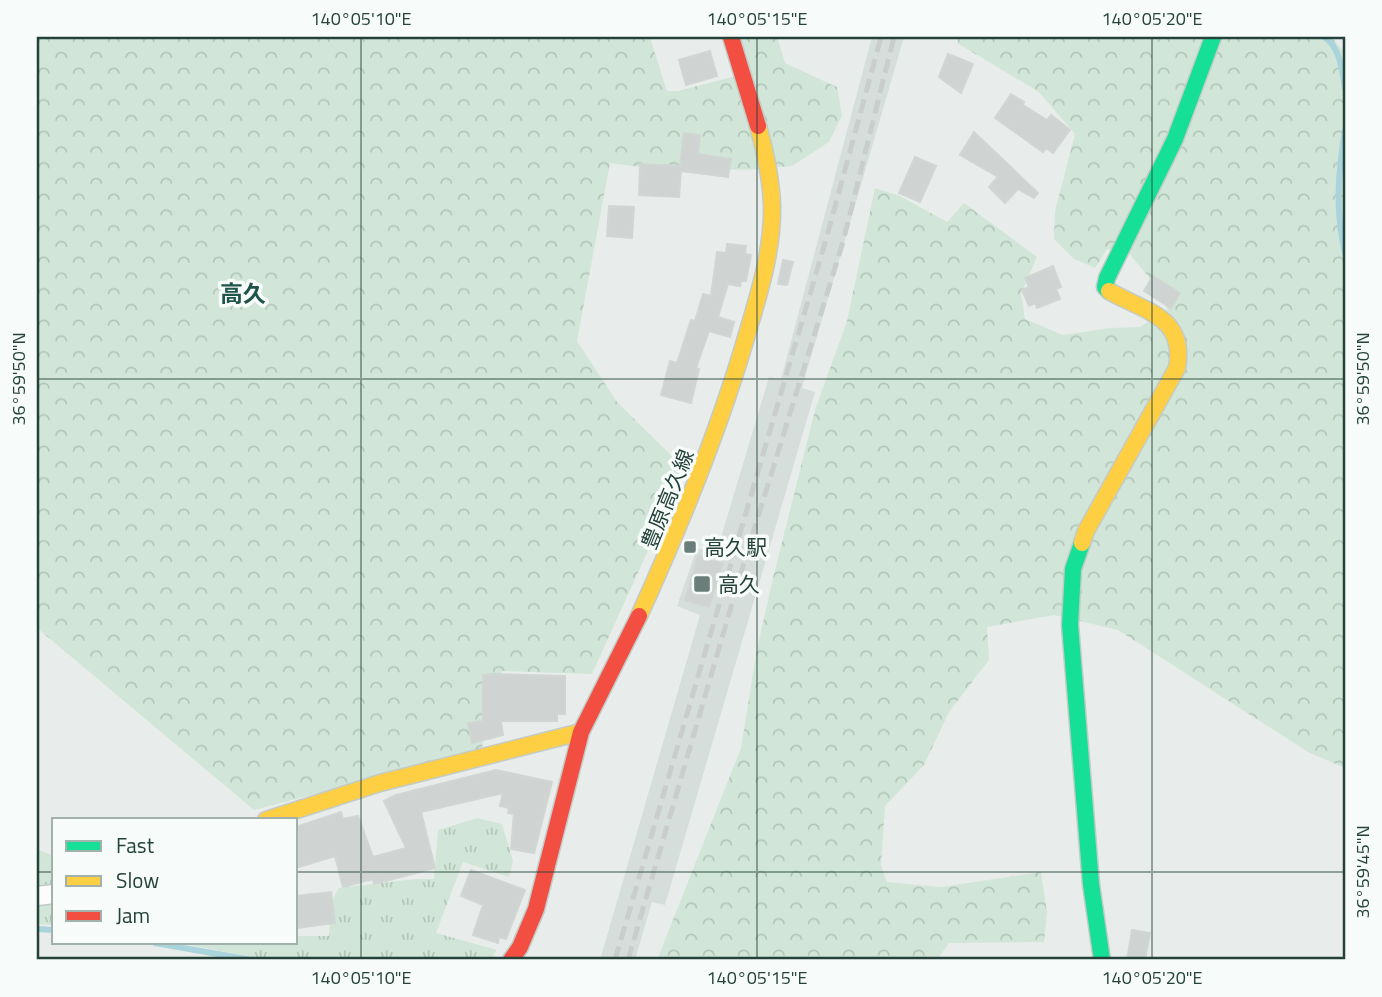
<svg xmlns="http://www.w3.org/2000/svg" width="1382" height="997" font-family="'Titillium Web','Noto Sans JP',sans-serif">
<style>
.built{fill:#d6dedb}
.grass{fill:url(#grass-tufts)}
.forest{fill:url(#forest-crowns)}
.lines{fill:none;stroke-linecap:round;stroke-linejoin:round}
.stream{stroke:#a9d4db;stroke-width:6}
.building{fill:#cfd4d2;stroke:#d1d6d4;stroke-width:2}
.street-casing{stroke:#c5cac8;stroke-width:21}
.fast-casing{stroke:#c3cbc8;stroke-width:19}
.slow-casing{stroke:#c3cbc8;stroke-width:19}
.jam-casing{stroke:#c3cbc8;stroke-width:19}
.street{stroke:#fcfcfc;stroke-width:18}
.fast{stroke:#16e098;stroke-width:16}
.slow{stroke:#ffcf43;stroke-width:16}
.jam{stroke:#f24e42;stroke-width:16}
.rail{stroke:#c9cdcc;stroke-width:5;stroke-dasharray:14 7;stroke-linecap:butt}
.ticks{fill:none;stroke:#24423a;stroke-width:2;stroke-opacity:0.45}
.poi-dot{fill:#697e78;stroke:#f7fbf9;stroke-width:2.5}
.labels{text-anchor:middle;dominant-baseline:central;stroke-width:7;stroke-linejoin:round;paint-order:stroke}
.street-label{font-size:21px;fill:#24423a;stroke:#f7fbf9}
.poi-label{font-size:21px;fill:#24423a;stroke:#f7fbf9;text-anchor:start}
.neighbourhood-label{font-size:23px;font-weight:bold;fill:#1f5548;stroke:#f7fbf9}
.neatline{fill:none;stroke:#24423a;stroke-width:2.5}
.ticks-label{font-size:18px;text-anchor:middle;fill:#24423a}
</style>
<defs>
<pattern id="grass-tufts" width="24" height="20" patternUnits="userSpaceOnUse" patternTransform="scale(1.75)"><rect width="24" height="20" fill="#d1e6d8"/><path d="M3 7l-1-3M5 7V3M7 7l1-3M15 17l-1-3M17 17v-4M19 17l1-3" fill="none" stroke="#b3c6ba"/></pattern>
<pattern id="forest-crowns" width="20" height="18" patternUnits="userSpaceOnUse" patternTransform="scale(1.75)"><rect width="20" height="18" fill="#d1e6d8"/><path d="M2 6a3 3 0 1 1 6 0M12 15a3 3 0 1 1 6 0" fill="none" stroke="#b3c6ba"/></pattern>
</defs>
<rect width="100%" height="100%" fill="#e8edeb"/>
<path class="built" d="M872 37H904L802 388 815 392 665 905 652 902 635 960H600L700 615 677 606 697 548 716 554 769 377 781 379Z"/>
<g class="grass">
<path d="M477 818 502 824 513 861 509 877 463 862 436 933 497 950 490 960H269L178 943H296V936H329L331 902 339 888 415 879H434L438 830Z"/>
<path d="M37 849 54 856V925L37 924Z"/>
</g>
<g class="forest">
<path d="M37 37H650L667 91H678L747 73 738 37H777L785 63 837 87 842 116 829 142 792 166 745 170 689 168 662 170 610 163 577 341 617 402 685 469 592 674 502 671 481 751 254 810 37 628Z"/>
<path d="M959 37H1332L1345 53V768L1308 752 1118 630 1054 615 987 627 989 660 949 712 924 765 885 806 881 865 887 882 941 887 1041 872 1047 912 1044 942 949 943 937 960H657L741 748 757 649 773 578 815 410 847 321 875 188 900 196 947 222 964 203 1037 257 1021 294 1025 319 1063 335 1110 328 1140 327 1167 309 1151 280 1128 252 1107 249 1095 268 1074 259 1054 239 1055 211 1075 134 1039 92 957 43Z"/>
</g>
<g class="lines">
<g class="stream">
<path d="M1324 37C1340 46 1342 71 1345 88"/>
<path d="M1345 130C1338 173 1335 211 1345 253"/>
<path d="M37 929 54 930"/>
<path d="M155 943 252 960"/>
</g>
</g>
<g class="building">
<path d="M710 51 717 76 686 85 679 60Z"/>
<path d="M948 54 973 64 961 93 939 77Z"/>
<path d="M1011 94 1024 102 1023 105 1047 120 1051 115 1070 130 1053 153 1046 148 1043 152 995 118Z"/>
<path d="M974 132 1038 193 1034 198 1018 189 1005 203 989 187 998 177 960 155Z"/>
<path d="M684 133 700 135 698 154 731 159 728 177 681 171 679 197 639 195 640 164 680 166Z"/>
<path d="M915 157 936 166 920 202 899 193Z"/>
<path d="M609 206 634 207 632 238 607 236Z"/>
<path d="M727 244 746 246 745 254 751 255 746 281H741L740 286 728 284 718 317 734 322 730 337 709 331 696 368 699 369 691 403 661 395 670 361 677 363 691 320 695 321 703 294 711 296 717 252 726 253Z"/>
<path d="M783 260 793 262 787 285 778 284Z"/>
<path d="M1053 266 1061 287 1056 289 1060 299 1037 308 1035 303 1029 306 1022 290 1029 287 1025 278Z"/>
<path d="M1153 276 1180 293 1171 308 1144 291Z"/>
<path d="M698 556 723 564 709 607 685 600Z"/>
<path d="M492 674 565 676V714H557V721H501L503 735 472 743 468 723 483 721V675Z"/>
<path d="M496 770 552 782 534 853 511 849 514 814 508 813 509 808 500 806 503 793 421 812 435 868 374 884 373 879 343 887 335 856 296 868V827L341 812 343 819 358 816 373 857 406 848 384 801 396 795Z"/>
<path d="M471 870 525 890 506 939 499 937 498 943 473 935 483 905 461 896Z"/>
<path d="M331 892 335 923 296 928V896Z"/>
<path d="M1132 930 1150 933 1145 960H1127Z"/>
</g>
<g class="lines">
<defs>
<path id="street" d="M37 896 54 894"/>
<g id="fast">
<path d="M1109 291 1105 287 1107 278 1175 139 1213 37"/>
<path d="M1082 543 1073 569 1070 625 1091 884 1102 960"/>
</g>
<g id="slow">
<path d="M1082 543 1086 531 1177 368C1186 316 1145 312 1109 291"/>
<path d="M639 616C680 526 717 436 745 341 758 297 773 252 772 205 771 179 765 151 758 126"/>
<path d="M266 820 380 783 581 732"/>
</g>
<g id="jam">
<path d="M731 37 758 126"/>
<path d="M511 960 520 947 536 909 581 732 639 616"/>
</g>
</defs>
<use href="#street" class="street-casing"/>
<use href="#fast" class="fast-casing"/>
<use href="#slow" class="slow-casing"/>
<use href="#jam" class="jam-casing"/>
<use href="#street" class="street"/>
<use href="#fast" class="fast"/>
<use href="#slow" class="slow"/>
<use href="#jam" class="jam"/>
<g class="rail">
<path d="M615 960 827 236 881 37"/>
<path d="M628 960 745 559 843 242 894 37"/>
</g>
</g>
<path class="ticks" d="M361 37V960M757 37V960M1152 37V960M37 379H1345M37 872H54M296 872H1345"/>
<g class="poi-dot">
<rect x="683" y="540" width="14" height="14" rx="3.5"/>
<rect x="693" y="575" width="18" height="18" rx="3.5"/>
</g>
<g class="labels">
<g class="street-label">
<text transform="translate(667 499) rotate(-68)">豊原高久線</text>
</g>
<g class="poi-label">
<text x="704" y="547">高久駅</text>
<text x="718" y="584">高久</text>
</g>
<g class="neighbourhood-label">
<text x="243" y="293">高久</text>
</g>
</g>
<rect width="1382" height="997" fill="none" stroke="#f7fbf9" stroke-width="77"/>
<rect x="52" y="818" width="245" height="126" fill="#f7fbf9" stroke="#a3b1ad" stroke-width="2"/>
<rect x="66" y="841" width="35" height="10" fill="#16e098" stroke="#a3b1ad" stroke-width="2"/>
<text x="116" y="853" font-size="21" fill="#24423a">Fast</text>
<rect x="66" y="876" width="35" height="10" fill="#ffcf43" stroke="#a3b1ad" stroke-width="2"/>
<text x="116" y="888" font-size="21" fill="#24423a">Slow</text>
<rect x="66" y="911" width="35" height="10" fill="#f24e42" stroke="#a3b1ad" stroke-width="2"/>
<text x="116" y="923" font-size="21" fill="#24423a">Jam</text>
<rect x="38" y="38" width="1306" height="920" class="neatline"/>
<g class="ticks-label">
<text x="361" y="25">140°05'10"E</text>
<text x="757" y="25">140°05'15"E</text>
<text x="1152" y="25">140°05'20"E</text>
<text transform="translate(19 379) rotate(-90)" y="6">36°59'50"N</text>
<text transform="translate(1363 379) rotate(-90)" y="6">36°59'50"N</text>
<text transform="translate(1363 872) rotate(-90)" y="6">36°59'45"N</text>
<text x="361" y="984">140°05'10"E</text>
<text x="757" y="984">140°05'15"E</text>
<text x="1152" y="984">140°05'20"E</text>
</g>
</svg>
